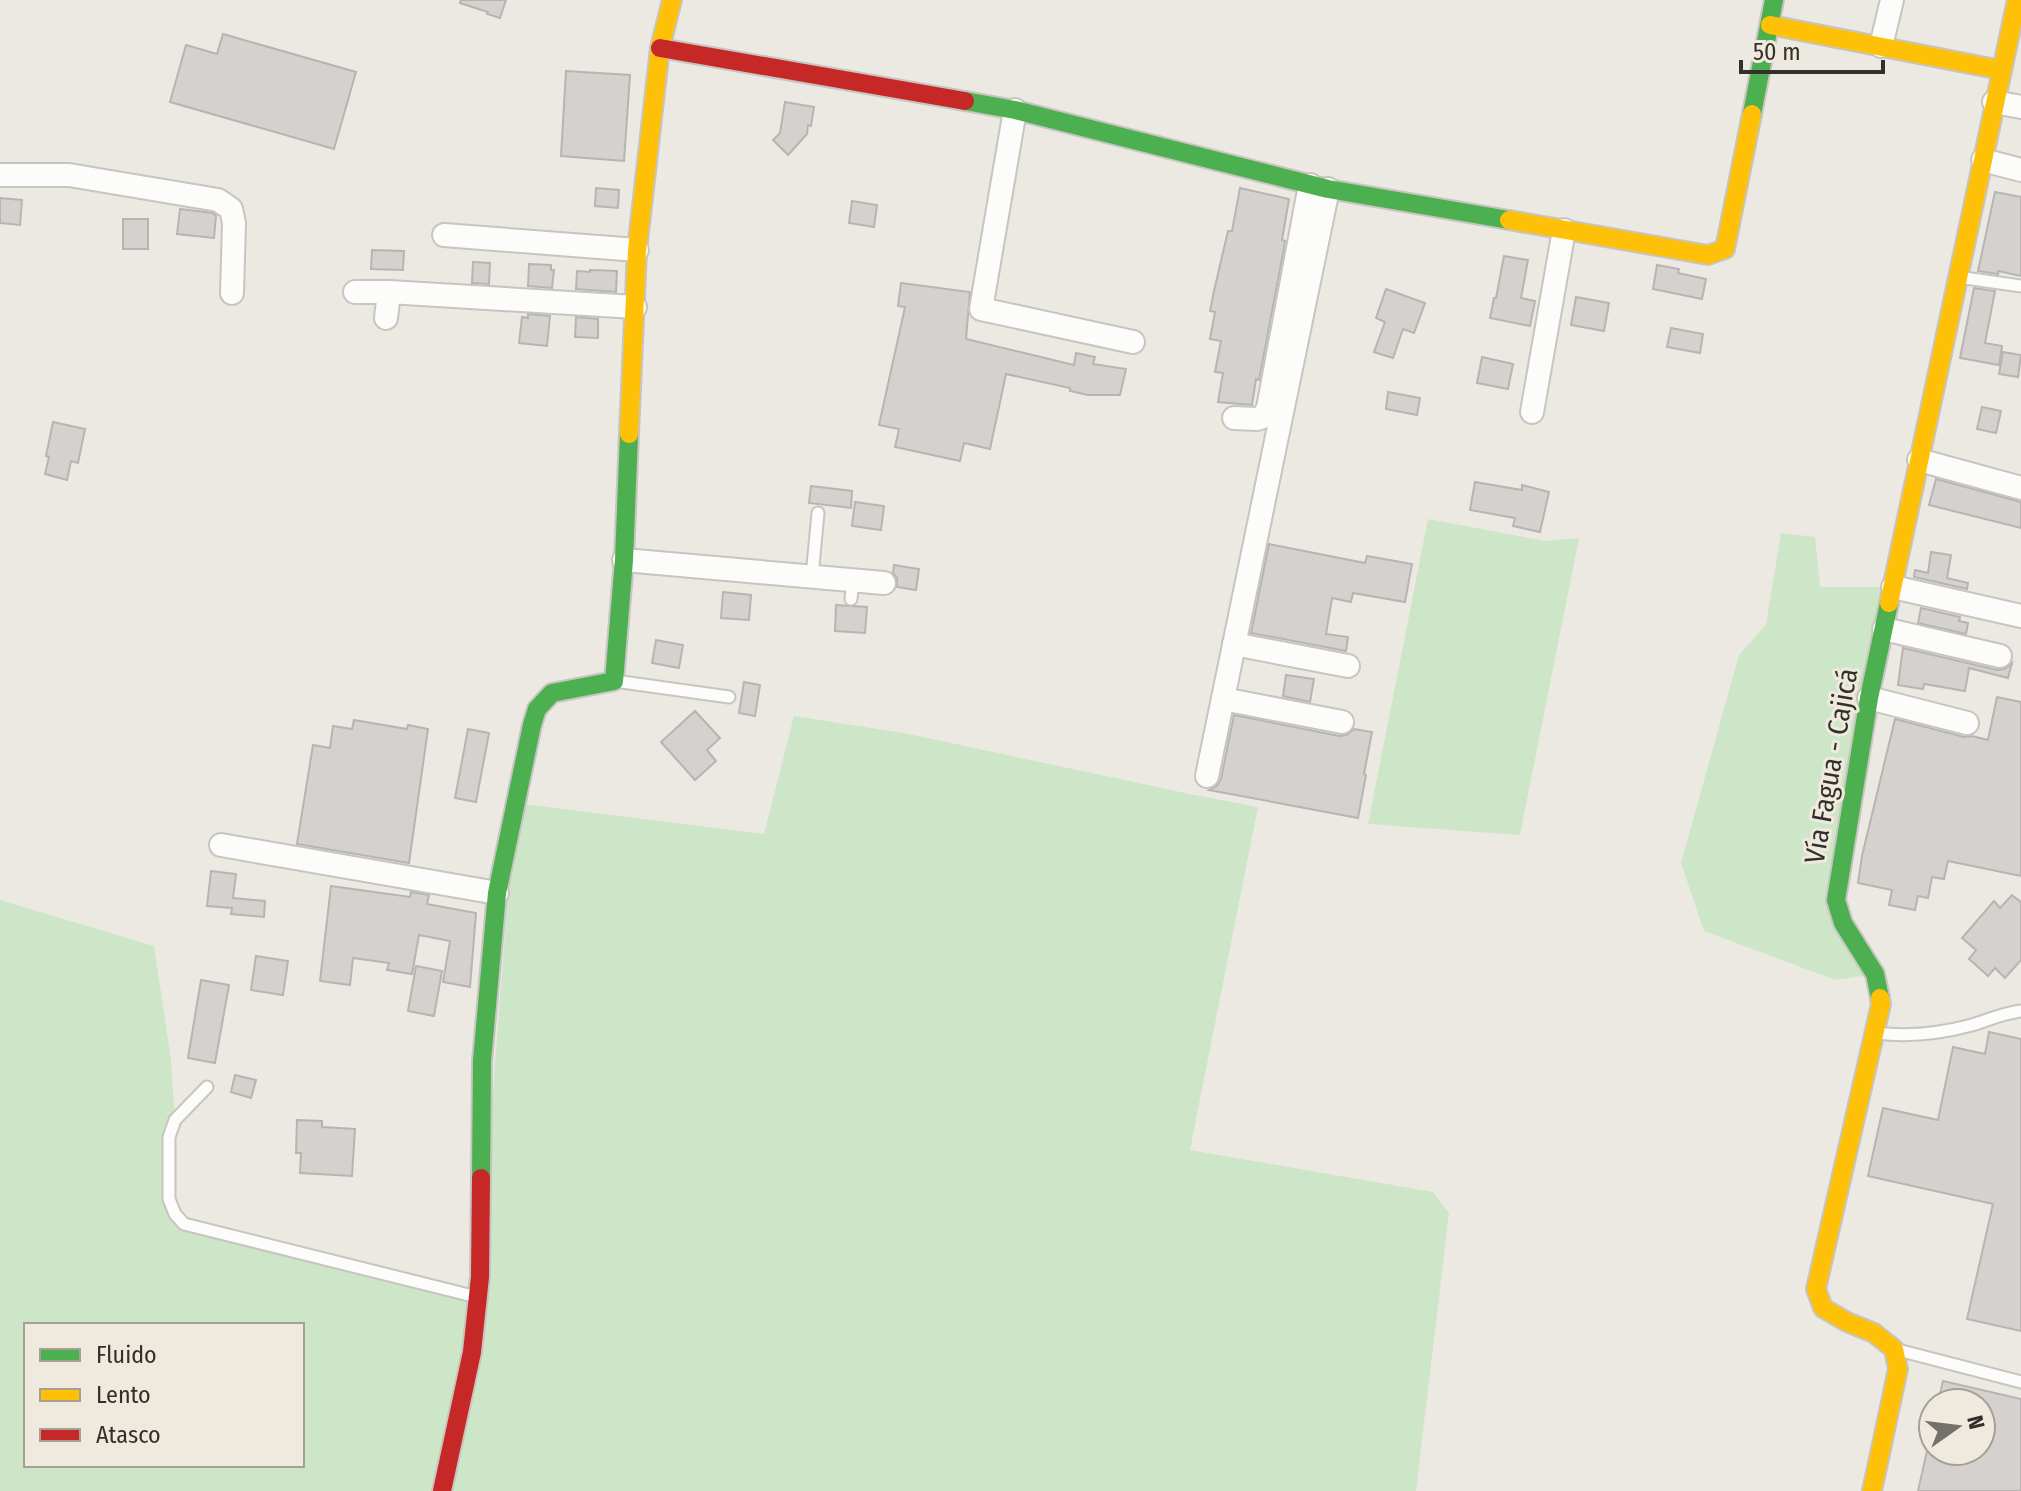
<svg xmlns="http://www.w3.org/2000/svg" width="2021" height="1491" font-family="'Fira Sans Condensed',sans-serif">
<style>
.green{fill:#cee6c8;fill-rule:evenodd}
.building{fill:#d5d1cf;stroke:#b7b4b3;stroke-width:2}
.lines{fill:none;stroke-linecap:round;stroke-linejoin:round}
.lane-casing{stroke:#c7c5bf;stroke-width:15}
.street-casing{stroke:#c7c5bf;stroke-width:26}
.fast-casing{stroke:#c7c5bf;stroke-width:22}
.slow-casing{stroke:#c7c5bf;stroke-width:22}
.jam-casing{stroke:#c7c5bf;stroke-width:22}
.lane{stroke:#fcfcfb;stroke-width:11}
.street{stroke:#fcfcfb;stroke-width:22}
.fast{stroke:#4caf50;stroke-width:18}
.slow{stroke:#ffc107;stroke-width:18}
.jam{stroke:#c62828;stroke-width:18}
.labels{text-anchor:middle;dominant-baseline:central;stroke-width:6;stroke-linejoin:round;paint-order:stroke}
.street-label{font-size:28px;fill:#33302c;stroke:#f0eade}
</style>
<rect width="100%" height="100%" fill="#ece9e2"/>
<g class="green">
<path d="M1428 519 1546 541 1579 538 1520 835 1368 824Z"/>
<path d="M1781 533 1815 537 1820 587H1893L1836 900 1875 974 1835 980 1704 931 1681 863 1739 655 1766 624Z"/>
<path d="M794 716 904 733 1190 794 1258 807 1190 1150 1433 1192 1449 1213 1416 1491H0V900L154 946 171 1060 175 1120 169 1199 184 1224 477 1297 515 803 764 834ZM26 1325H302V1465H26Z"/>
</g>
<g class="building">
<path d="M461 0H506L500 18 487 14 488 12 460 3Z"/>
<path d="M223 34 356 72 334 149 170 102 186 45 217 54Z"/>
<path d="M566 71 630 75 624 161 561 156Z"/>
<path d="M785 102 814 107 811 126 808 125 807 134 788 155 773 140 780 133Z"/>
<path d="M596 188 619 190 618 208 595 206Z"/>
<path d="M1240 188 1289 199 1282 240 1285 241 1284 248 1259 380 1256 379 1252 405 1218 402 1223 373 1215 372 1221 341 1210 339 1215 312 1210 311 1214 291 1228 231H1232Z"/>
<path d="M1995 192 2021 197V276L1998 271V274L1978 271Z"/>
<path d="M0 198 22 200 20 225 0 223Z"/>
<path d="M852 201 877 205 874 227 849 223Z"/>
<path d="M180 209 213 213 216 216 214 238 177 234Z"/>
<rect x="123" y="219" width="25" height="30"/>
<path d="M372 250 404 251 403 270 371 269Z"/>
<path d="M1504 256 1528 260 1521 298 1535 301 1530 326 1490 318 1494 298H1496Z"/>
<path d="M473 262 490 263 489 284 472 283Z"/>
<path d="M529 264 551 265V270H554L552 288 528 286Z"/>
<path d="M1657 265 1679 269 1678 273 1706 279 1702 299 1653 289Z"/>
<path d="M590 270 617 271 616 292 576 289 577 271 590 272Z"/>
<path d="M901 283 970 292 966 339 1074 365 1076 353 1095 357 1093 364 1126 369 1120 395H1088L1070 391V388L1006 374 990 449 964 443 960 461 895 447 899 429 879 425 905 307 898 306Z"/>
<path d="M1974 288 1995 291 1985 343 2002 346 1999 365 1960 358Z"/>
<path d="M1386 289 1425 303 1414 333 1403 329 1393 358 1374 352 1385 322 1376 318Z"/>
<path d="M1576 297 1609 303 1604 331 1571 325Z"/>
<path d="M528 314 550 316 547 346 519 343 522 317 528 318Z"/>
<path d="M576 317 598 319V338L575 337Z"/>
<path d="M1671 328 1703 334 1700 353 1667 347Z"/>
<path d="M2003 352 2021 355 2018 377 1999 374Z"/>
<path d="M1482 357 1513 364 1508 389 1477 383Z"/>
<path d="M1388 392 1420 398 1417 415 1386 409Z"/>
<path d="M1982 407 2001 411 1996 433 1977 429Z"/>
<path d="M53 422 85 429 78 463 71 461 67 480 45 474 49 457 46 456Z"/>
<path d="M1936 479 2021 502V528L1929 505Z"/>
<path d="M1475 482 1522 490V485L1549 492 1540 532 1513 526 1515 518 1470 510Z"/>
<path d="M811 486 852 491 851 508 809 503Z"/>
<path d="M855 502 884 506 881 530 852 526Z"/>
<path d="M1269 544 1365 563 1367 556 1412 564 1405 602 1353 593 1351 602 1332 598 1326 634 1348 637 1346 651 1251 633Z"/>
<path d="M1931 552 1951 555 1947 578 1968 583 1967 589 1914 577 1915 570 1928 573Z"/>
<path d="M894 565 919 569 916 590 897 587V578L893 573Z"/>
<path d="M723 592 751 595 749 620 721 618Z"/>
<path d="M836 605 867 607 865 633 835 631Z"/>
<path d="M1921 608 1960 617 1959 621 1968 623 1966 634 1918 623Z"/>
<path d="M656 640 683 645 679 668 652 663Z"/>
<path d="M1903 648 1997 670 2005 669 2012 663 2008 678 1969 668 1965 691 1924 684 1923 689 1898 685Z"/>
<path d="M1286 675 1314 679 1310 702 1283 696Z"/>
<path d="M744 682 760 685 755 716 739 713Z"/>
<path d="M1997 697 2021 702V876L1948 861 1944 879 1932 877 1928 898 1918 896 1915 910 1889 905 1892 890 1858 883 1862 856 1895 719 1964 737 1972 736 1988 740Z"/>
<path d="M695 711 720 738 707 750 716 761 695 780 661 742Z"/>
<path d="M1234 715 1339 736 1347 735 1354 729 1372 732 1364 774 1366 775 1358 818 1209 790 1217 786 1221 779Z"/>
<path d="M354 720 407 729 408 725 428 729 409 863 297 844 313 745 330 748 333 726 352 729Z"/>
<path d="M468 729 489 733 476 802 455 798Z"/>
<path d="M211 871 236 874 233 898 265 901 264 917 231 914 232 908 207 906Z"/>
<path d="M331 886 410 897 411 892 429 895 427 904 476 913 470 987 443 982 450 941 419 935 412 974 387 970 389 963 353 958 350 985 320 981Z"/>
<path d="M2012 895 2021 902V960L2005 978 1995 968 1988 976 1969 959 1976 950 1962 938 1994 901 2000 908Z"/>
<path d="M256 956 288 961 283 995 251 990Z"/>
<path d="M416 966 442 971 434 1016 408 1011Z"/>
<path d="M201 980 229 985 215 1063 188 1058Z"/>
<path d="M1989 1032 2021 1039V1331L1967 1319 1993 1204 1868 1176 1883 1108 1938 1120 1953 1047 1985 1054Z"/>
<path d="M235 1075 256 1080 251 1098 231 1092Z"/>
<path d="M297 1120 322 1121V1127L355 1129 352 1176 300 1173 301 1153H296Z"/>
<path d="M1943 1381 2021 1399V1491H1918L1927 1451H1981V1403H1938Z"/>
</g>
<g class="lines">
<defs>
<g id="lane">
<path d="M1958 277 2021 286"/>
<path d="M812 576 818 513"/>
<path d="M851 599 853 580"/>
<path d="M615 681 729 697"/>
<path d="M1877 1033C1908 1037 1942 1033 1972 1025 1988 1020 2004 1013 2021 1011"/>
<path d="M207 1087 175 1120 169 1137V1199L175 1214 184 1224 477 1297"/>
<path d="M1898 1350 2021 1382"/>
</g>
<g id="street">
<path d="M1881 46 1892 0"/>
<path d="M1994 102 2021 107"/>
<path d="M1015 110 981 309 1133 342"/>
<path d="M1983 160 2021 170"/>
<path d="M0 175H69L218 200 231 209 234 223 232 293"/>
<path d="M444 235 637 250"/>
<path d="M355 292H389L635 307"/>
<path d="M386 318 389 292"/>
<path d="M1532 412 1564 230"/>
<path d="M1234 418 1257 419 1263 417 1268 408 1310 185"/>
<path d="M1919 460 2021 488"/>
<path d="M624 560 884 583"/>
<path d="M1893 587 2021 616"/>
<path d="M1884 629 2000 656"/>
<path d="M1234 644 1348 666"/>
<path d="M1869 698 1967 723"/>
<path d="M1223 699 1342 722"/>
<path d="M1207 776 1328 189"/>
<path d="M221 845 497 893"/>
</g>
<g id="fast">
<path d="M965 101 1015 110 1328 189 1509 220"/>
<path d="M1752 114 1774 0"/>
<path d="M1880 998 1875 974 1843 923 1836 900 1869 698 1889 603"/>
<path d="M481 1178 482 1061 497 893 532 725 537 709 552 693 614 681 624 560 629 434"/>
</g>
<g id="slow">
<path d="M1770 25 2001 70"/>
<path d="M1509 220 1708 255 1725 249 1752 114"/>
<path d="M629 434 637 250 660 48 672 0"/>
<path d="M1889 603 2017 0"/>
<path d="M1872 1491 1898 1369 1894 1349 1874 1333 1847 1322 1823 1308 1816 1289 1881 1004 1880 998"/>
</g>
<g id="jam">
<path d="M660 48 965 101"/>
<path d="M442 1491 472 1352 480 1277 481 1178"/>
</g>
</defs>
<use href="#lane" class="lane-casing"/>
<use href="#street" class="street-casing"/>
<use href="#fast" class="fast-casing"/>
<use href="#slow" class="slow-casing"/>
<use href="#jam" class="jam-casing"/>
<use href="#lane" class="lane"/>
<use href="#street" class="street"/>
<use href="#fast" class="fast"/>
<use href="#slow" class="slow"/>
<use href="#jam" class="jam"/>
</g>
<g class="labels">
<g class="street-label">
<text transform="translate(1831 766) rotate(-80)">Vía Fagua - Cajicá</text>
</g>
</g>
<rect x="24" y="1323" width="280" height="144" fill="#f0eade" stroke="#a4a097" stroke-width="2"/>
<rect x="40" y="1349" width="40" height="12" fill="#4caf50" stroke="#a4a097" stroke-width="2"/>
<text x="96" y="1363" font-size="24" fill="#33302c">Fluido</text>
<rect x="40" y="1389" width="40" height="12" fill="#ffc107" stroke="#a4a097" stroke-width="2"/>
<text x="96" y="1403" font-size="24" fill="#33302c">Lento</text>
<rect x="40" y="1429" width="40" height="12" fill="#c62828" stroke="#a4a097" stroke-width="2"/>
<text x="96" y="1443" font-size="24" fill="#33302c">Atasco</text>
<g transform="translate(1957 1427) rotate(76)"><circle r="38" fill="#f0eade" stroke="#a4a097" stroke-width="2"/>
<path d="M0-6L14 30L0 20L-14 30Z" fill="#74716c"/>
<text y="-12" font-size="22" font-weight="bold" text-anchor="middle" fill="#33302c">N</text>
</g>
<path d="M1741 60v12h142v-12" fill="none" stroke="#33302c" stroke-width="4"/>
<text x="1753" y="60" font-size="24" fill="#33302c" stroke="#f0eade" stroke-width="6" paint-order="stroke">50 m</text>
</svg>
